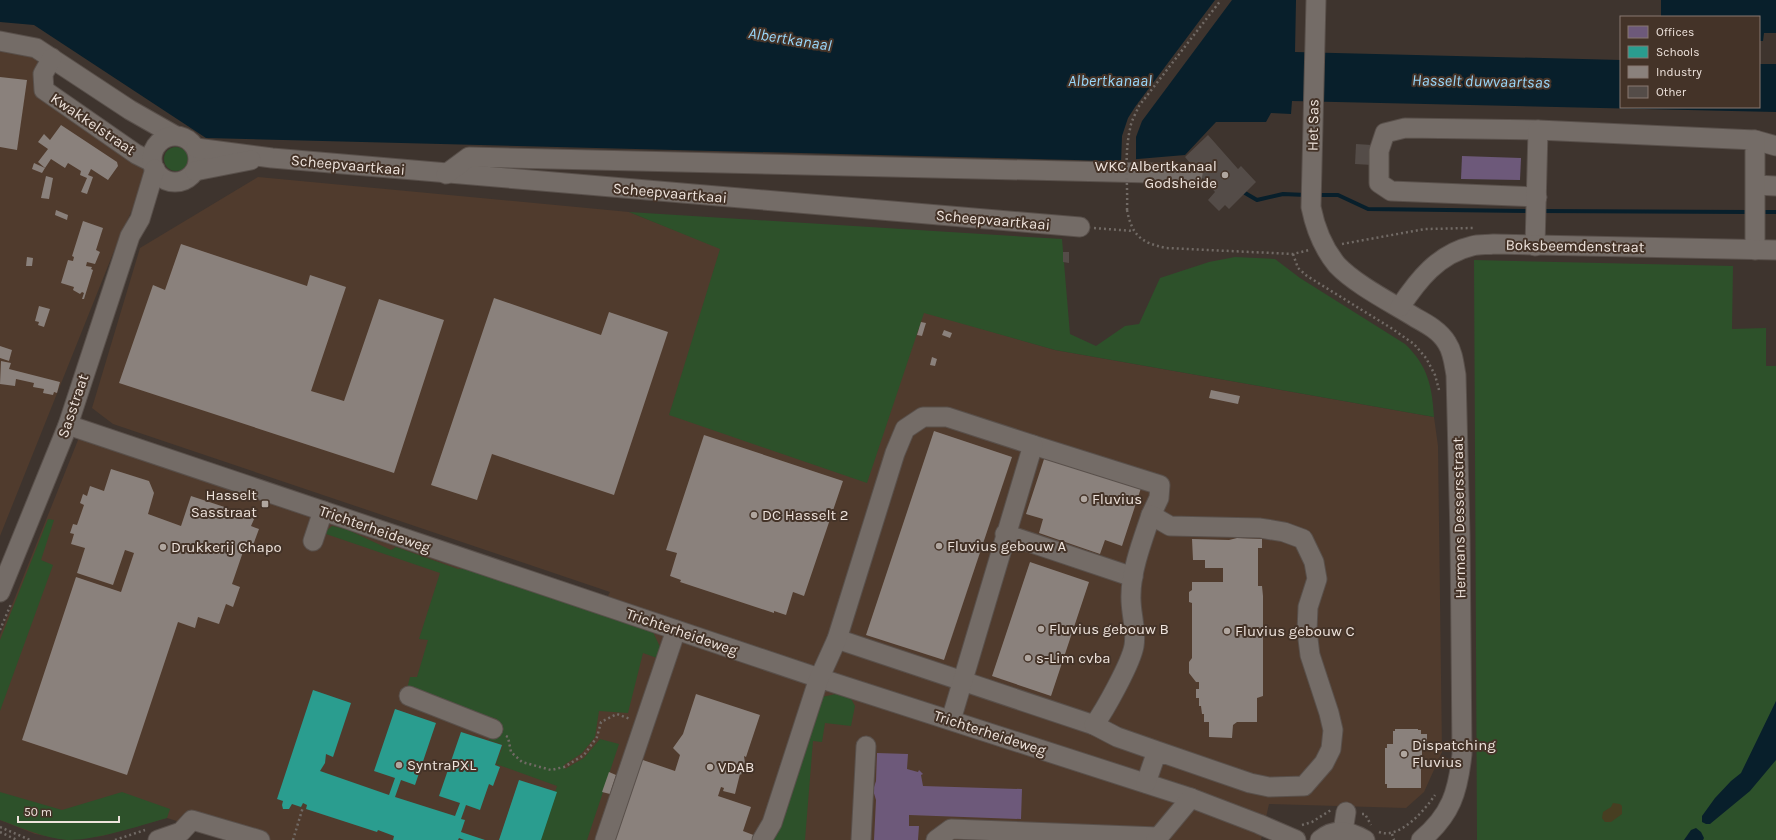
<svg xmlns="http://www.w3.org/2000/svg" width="1776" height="840" font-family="Karla,sans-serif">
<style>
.built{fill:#503b2d}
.green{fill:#2d512a}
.sand{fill:#473e21}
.water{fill:#081f2b}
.pier{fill:#3e342e}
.offices{fill:#6d597a}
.schools{fill:#2a9d8f}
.industry{fill:#8a817c}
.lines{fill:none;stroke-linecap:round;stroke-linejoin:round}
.stream{stroke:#081f2b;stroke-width:4}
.building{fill:#544c48}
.minor-casing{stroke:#59504b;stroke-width:21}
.path{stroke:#716a65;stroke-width:2.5;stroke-dasharray:2 3;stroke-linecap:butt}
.minor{stroke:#746c67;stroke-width:19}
.path-bridge{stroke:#716a65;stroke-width:2.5;stroke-dasharray:2 3;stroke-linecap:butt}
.poi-dot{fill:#b0a69f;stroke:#443328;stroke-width:1.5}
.labels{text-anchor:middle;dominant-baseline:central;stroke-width:4;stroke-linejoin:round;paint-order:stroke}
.street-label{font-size:15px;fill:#eee3dc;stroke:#443328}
.poi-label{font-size:15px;fill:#eee3dc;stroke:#443328;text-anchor:start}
.water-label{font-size:16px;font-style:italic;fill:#99d7fa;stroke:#443328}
</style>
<rect width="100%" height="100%" fill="#3e342e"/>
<g class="built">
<path d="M0 35 34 38 42 98 149 172 118 241 0 536Z"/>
<path d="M258 177 629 212 720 248 924 312 1055 350 1434 417 1438 446 1442 752 1424 792 1406 808 1269 804 1261 840H239L167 818 102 836 67 840 35 834 0 820V635L80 435 601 609 610 592 113 424 92 408 140 248Z"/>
</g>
<g class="green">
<circle cx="176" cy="159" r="12"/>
<path d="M629 212 1062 239 1070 334 1096 346 1125 326 1139 324 1160 278 1209 262 1235 257 1275 259 1300 278 1405 344C1428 366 1432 386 1434 417L1055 350 924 313 867 483 669 415 720 249Z"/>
<path d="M1474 260 1733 266 1732 329 1766 328V366H1776V840H1477Z"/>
<path d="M48 519 54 520 41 560 53 565 0 711V640Z"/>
<path d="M332 526 346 529 391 550 396 547 458 569 468 568 653 632 661 649 657 658 643 653 628 713 599 711 595 737 582 753 564 765 565 769 584 758 600 739 619 744 587 840H540L557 786 496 764 503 745 489 740 497 719 406 693 410 677H417L428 640 419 639 440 573 326 534V531Z"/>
<path d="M836 694 850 697 855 706 851 726 825 723 822 742 813 741 805 840H772L822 697Z"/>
<path d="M0 792 62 810 122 792 170 809 167 818C139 826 96 840 68 840 44 838 22 828 0 820Z"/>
</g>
<path class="sand" d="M1613 803 1620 804 1622 806V814L1611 822H1605L1602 818 1603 812 1611 807Z"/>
<g class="water">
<path d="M0 0H1296L1295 52 1621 60V107H1759V64H1776V112L1292 101 1291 114 1271 113 1266 122H1216L1185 155 1114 161 206 138 34 25 0 22Z"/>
<path d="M1661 0H1776V33H1764L1763 41H1759V17H1661Z"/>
<path d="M1776 701V760L1750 791 1710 824H1706L1702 822V816L1715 798 1731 781 1741 773Z"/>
<path d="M1696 828 1701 832 1704 838 1703 840H1684L1691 830Z"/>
</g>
<path class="pier" d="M1215 0H1232L1142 121 1136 137V161L1121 163 1122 136 1128 118 1135 107Z"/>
<g class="offices">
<path d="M1462 156 1521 158 1520 180 1461 179Z"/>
<path d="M877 753 908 754 907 769 918 772 919 770 923 774 921 775 923 786 1022 789 1021 819 909 815V826H919L918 840H874L876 800 873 790 876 781Z"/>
</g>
<g class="schools">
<path d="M313 690 351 703 333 757 326 754 325 763 320 771 389 795 395 778 374 771 395 709 436 723 415 785 401 780 395 797 455 816 460 803 439 796 461 732 502 745 495 765 500 767 493 786 489 784 480 810 466 805 461 819 465 820 461 832 485 840H464L459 838 458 840H393L394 836 378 830 377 832 306 809 307 805 303 803 301 807 292 804 289 809H283L282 805 283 801 277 799Z"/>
<path d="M519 780 557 792 541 840H499Z"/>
</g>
<g class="industry">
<path d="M0 77 27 80 17 150 0 147Z"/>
<path d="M61 125 117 162 118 166 108 180 91 169 88 175 93 177 87 194 81 192 87 178 80 175 81 171 68 163 65 168 51 159 45 168 38 162 48 149 38 142 44 134 50 140Z"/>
<path d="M34 163 45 168 42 173 32 169Z"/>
<path d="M46 176 53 178 49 199 41 198Z"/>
<path d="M56 210 68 215 67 220 55 215Z"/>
<path d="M83 221 103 228 96 250 100 252 95 264 87 262 86 266 92 267 91 269 93 270 84 299H82L84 293 82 292 80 294 73 290 74 287 61 283 68 260 73 261 74 257 72 256Z"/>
<path d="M181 244 307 286 310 275 346 287 311 391 344 401 379 299 444 320 394 473 119 383 153 285 165 290Z"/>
<path d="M27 257 33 258 32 266H26Z"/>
<path d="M494 298 601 335 609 312 668 332 614 495 492 454 477 500 431 485Z"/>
<path d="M39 306 50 309 44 327 38 325 39 322 35 321Z"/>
<path d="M921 322 926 323 922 336 917 335Z"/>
<path d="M944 330 952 333 950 338 942 335Z"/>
<path d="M0 346 12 350 9 361 0 358Z"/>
<path d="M932 357 937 359 935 366 930 365Z"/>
<path d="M1 361 11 363 9 369 60 382 57 393 54 392 53 395 43 393 44 389 33 387 34 383 16 379 15 386 0 384Z"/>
<path d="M1211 390 1240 396 1238 404 1209 398Z"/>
<path d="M934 431 1012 457 944 660 866 635Z"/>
<path d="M704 435 843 481 804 596 793 592 786 615 774 611V613L680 582 681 580 670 576 677 553 666 550Z"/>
<path d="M1046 453 1142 485 1122 546 1105 540 1100 554 1039 533 1043 519 1026 514Z"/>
<path d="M111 469 149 481 154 493 148 514 181 526 191 496 255 517 251 526 259 529 252 548 245 546 232 584 240 587 233 607 226 604 219 624 198 617 195 628 178 622 127 775 22 740 76 577 121 592 134 553 125 550 113 585 77 573 85 548 71 544 74 534 70 533 73 524 77 525 84 505 80 503 83 494 87 496 90 486 104 491Z"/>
<path d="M1237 538 1262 539V548H1258V586H1262L1263 596V696L1257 698V722H1237L1233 725 1232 738 1209 737V722H1204V714H1202L1201 706H1199V698H1196V689H1199V682H1196L1189 673V662L1192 658V603L1189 602V592L1192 590V582H1223V568H1205V560H1193L1192 539 1229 540Z"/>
<path d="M1030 562 1089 582 1051 696 992 676Z"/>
<path d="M696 694 760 715 746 757 744 756 745 763 741 775 740 774 735 794 723 791 724 788 721 787 718 796 751 807 743 831 756 836 755 840H614L640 759 675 771 680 755 673 748 683 734Z"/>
<path d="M1395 729H1418V730H1421V734H1427V748H1422V760H1421V788H1387V784H1385V748H1387V744H1393V731H1395Z"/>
<path d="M609 772 616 775 610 794 602 792Z"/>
</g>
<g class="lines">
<g class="stream">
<path d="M1245 193 1257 200 1283 194 1306 195"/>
<path d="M1315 195H1338L1368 209 1532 211"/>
<path d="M1540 211 1750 212"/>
<path d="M1760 212H1776"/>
</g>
</g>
<g class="building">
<path d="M1208 135 1238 169 1241 166 1256 182 1229 209 1225 205 1219 211 1208 200 1215 192 1185 157Z"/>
<path d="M1356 144 1372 145V165L1355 164Z"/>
<path d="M1063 252H1069V263L1063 262Z"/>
</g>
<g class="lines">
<defs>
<g id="minor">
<path d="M1316 0 1311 207C1315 227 1323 248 1337 265 1356 285 1392 303 1416 318 1427 324 1440 331 1447 343 1453 352 1454 364 1456 375L1460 535 1462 754C1458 792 1451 815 1421 840"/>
<path d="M0 41 36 48 130 110 174 135"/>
<path d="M52 58 43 74 44 90 136 154 152 162"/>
<circle cx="175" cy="159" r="23"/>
<path d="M1755 140 1776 146"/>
<path d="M196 148 272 158 1080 227"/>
<path d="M195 171 251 160"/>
<path d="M446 174 469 157 1193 174"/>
<path d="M1756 185 1776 186"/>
<path d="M1537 197 1391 191 1379 183V151L1385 133 1405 128 1538 130"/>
<path d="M1535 246 1538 130 1755 140V250"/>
<path d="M1400 307C1418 280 1438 254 1472 246 1479 244 1487 245 1494 244L1776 250"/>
<path d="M68 425 819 678 1191 798 1259 824 1296 840"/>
<path d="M1033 445 1160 485 1159 498 1151 515"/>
<path d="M1005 534 1133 577"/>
<path d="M313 541 323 511"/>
<path d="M0 592 68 425 130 236 140 219 155 169"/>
<path d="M837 639 1094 725"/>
<path d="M409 696 493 729"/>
<path d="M1146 783 1157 751 1250 783 1269 787 1304 786 1324 763 1331 749 1333 730 1329 713 1310 655 1307 631 1308 607 1317 579 1314 562 1303 539 1284 532 1260 528 1170 526 1151 515C1143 539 1131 570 1131 595 1130 612 1137 629 1134 646 1131 663 1105 710 1094 725L1117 737 1157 751"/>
<path d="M1343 831 1346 812"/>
<path d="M158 840 181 832 192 820 260 840"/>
<path d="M605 840 676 630"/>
<path d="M762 840 772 823 818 681 837 639 895 453 905 429 923 417H947L1033 445 951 720"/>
<path d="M861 840 866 746"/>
<path d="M936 840 951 829 1158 837"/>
<path d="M1156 840 1191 798"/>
<path d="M1320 840C1334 828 1350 831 1365 840"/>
</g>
</defs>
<use href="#minor" class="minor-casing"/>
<g class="path">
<path d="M1127 210C1132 236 1142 243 1166 248L1293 254 1309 250"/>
<path d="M1094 228 1133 231"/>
<path d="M1342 244 1425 229 1473 228"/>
<path d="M1293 254 1298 268 1307 276 1391 328 1414 344 1426 358 1435 375 1439 390"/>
<path d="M0 630 11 604"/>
<path d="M506 736 508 737 511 752 522 762 551 770 564 767 584 755 597 737 601 722 617 714 630 719"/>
<path d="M1362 814H1365L1371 825"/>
<path d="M1302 825 1312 822 1331 810"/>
<path d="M0 827 30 840"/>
<path d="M0 832 17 840"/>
<path d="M1379 832C1399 840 1425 810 1435 795"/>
<path d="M1392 834 1394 840"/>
<path d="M115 840 145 830"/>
<path d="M293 840 303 807"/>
</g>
<use href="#minor" class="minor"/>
<path class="path-bridge" d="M1127 210C1128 184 1124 155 1130 129 1131 121 1136 113 1139 106L1221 0"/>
</g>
<g class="poi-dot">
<circle cx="1225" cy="175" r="4"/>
<circle cx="1084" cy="499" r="4"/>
<rect x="261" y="500" width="8" height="8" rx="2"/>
<circle cx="754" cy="515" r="4"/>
<circle cx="939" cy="546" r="4"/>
<circle cx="163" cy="547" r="4"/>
<circle cx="1041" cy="629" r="4"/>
<circle cx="1227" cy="631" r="4"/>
<circle cx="1028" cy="658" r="4"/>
<circle cx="1404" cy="754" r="4"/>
<circle cx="399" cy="765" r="4"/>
<circle cx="710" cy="767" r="4"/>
</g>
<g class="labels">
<g class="street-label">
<text transform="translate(93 124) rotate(34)">Kwakkelstraat</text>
<text transform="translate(1313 125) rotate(-89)">Het Sas</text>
<text transform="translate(348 165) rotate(5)">Scheepvaartkaai</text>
<text transform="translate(670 193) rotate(5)">Scheepvaartkaai</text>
<text transform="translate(993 220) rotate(5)">Scheepvaartkaai</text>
<text transform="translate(1575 246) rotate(1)">Boksbeemdenstraat</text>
<text transform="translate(73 406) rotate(-71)">Sasstraat</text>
<text transform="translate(1459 518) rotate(-91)">Hermans Dessersstraat</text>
<text transform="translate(375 529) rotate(19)">Trichterheideweg</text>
<text transform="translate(682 632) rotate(19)">Trichterheideweg</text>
<text transform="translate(990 733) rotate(18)">Trichterheideweg</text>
</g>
<g class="poi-label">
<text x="1217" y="166" text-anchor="end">WKC Albertkanaal<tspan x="1217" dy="17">Godsheide</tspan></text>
<text x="257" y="495" text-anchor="end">Hasselt<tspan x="257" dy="17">Sasstraat</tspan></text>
<text x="1092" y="499">Fluvius</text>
<text x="762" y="515">DC Hasselt 2</text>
<text x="947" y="546">Fluvius gebouw A</text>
<text x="171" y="547">Drukkerij Chapo</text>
<text x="1049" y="629">Fluvius gebouw B</text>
<text x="1235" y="631">Fluvius gebouw C</text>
<text x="1036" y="658">s-Lim cvba</text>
<text x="1412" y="745">Dispatching<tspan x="1412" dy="17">Fluvius</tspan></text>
<text x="407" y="765">SyntraPXL</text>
<text x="718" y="767">VDAB</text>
</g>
<g class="water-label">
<text transform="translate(790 39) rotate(9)">Albertkanaal</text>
<text x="1110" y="80">Albertkanaal</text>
<text transform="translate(1481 81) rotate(1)">Hasselt duwvaartsas</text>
</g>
</g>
<rect x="1620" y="16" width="140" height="92" fill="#443328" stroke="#887970"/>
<rect x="1628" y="26" width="20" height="12" fill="#6d597a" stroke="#887970"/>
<text x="1656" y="36" font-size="12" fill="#eee3dc">Offices</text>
<rect x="1628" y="46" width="20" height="12" fill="#2a9d8f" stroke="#887970"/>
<text x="1656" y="56" font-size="12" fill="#eee3dc">Schools</text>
<rect x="1628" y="66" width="20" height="12" fill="#8a817c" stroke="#887970"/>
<text x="1656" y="76" font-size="12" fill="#eee3dc">Industry</text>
<rect x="1628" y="86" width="20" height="12" fill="#544c48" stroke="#887970"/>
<text x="1656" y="96" font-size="12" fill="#eee3dc">Other</text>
<path d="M18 816v6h101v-6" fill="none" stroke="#eee3dc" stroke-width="2"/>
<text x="24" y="816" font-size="12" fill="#eee3dc" stroke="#443328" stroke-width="3" paint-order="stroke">50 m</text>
</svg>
